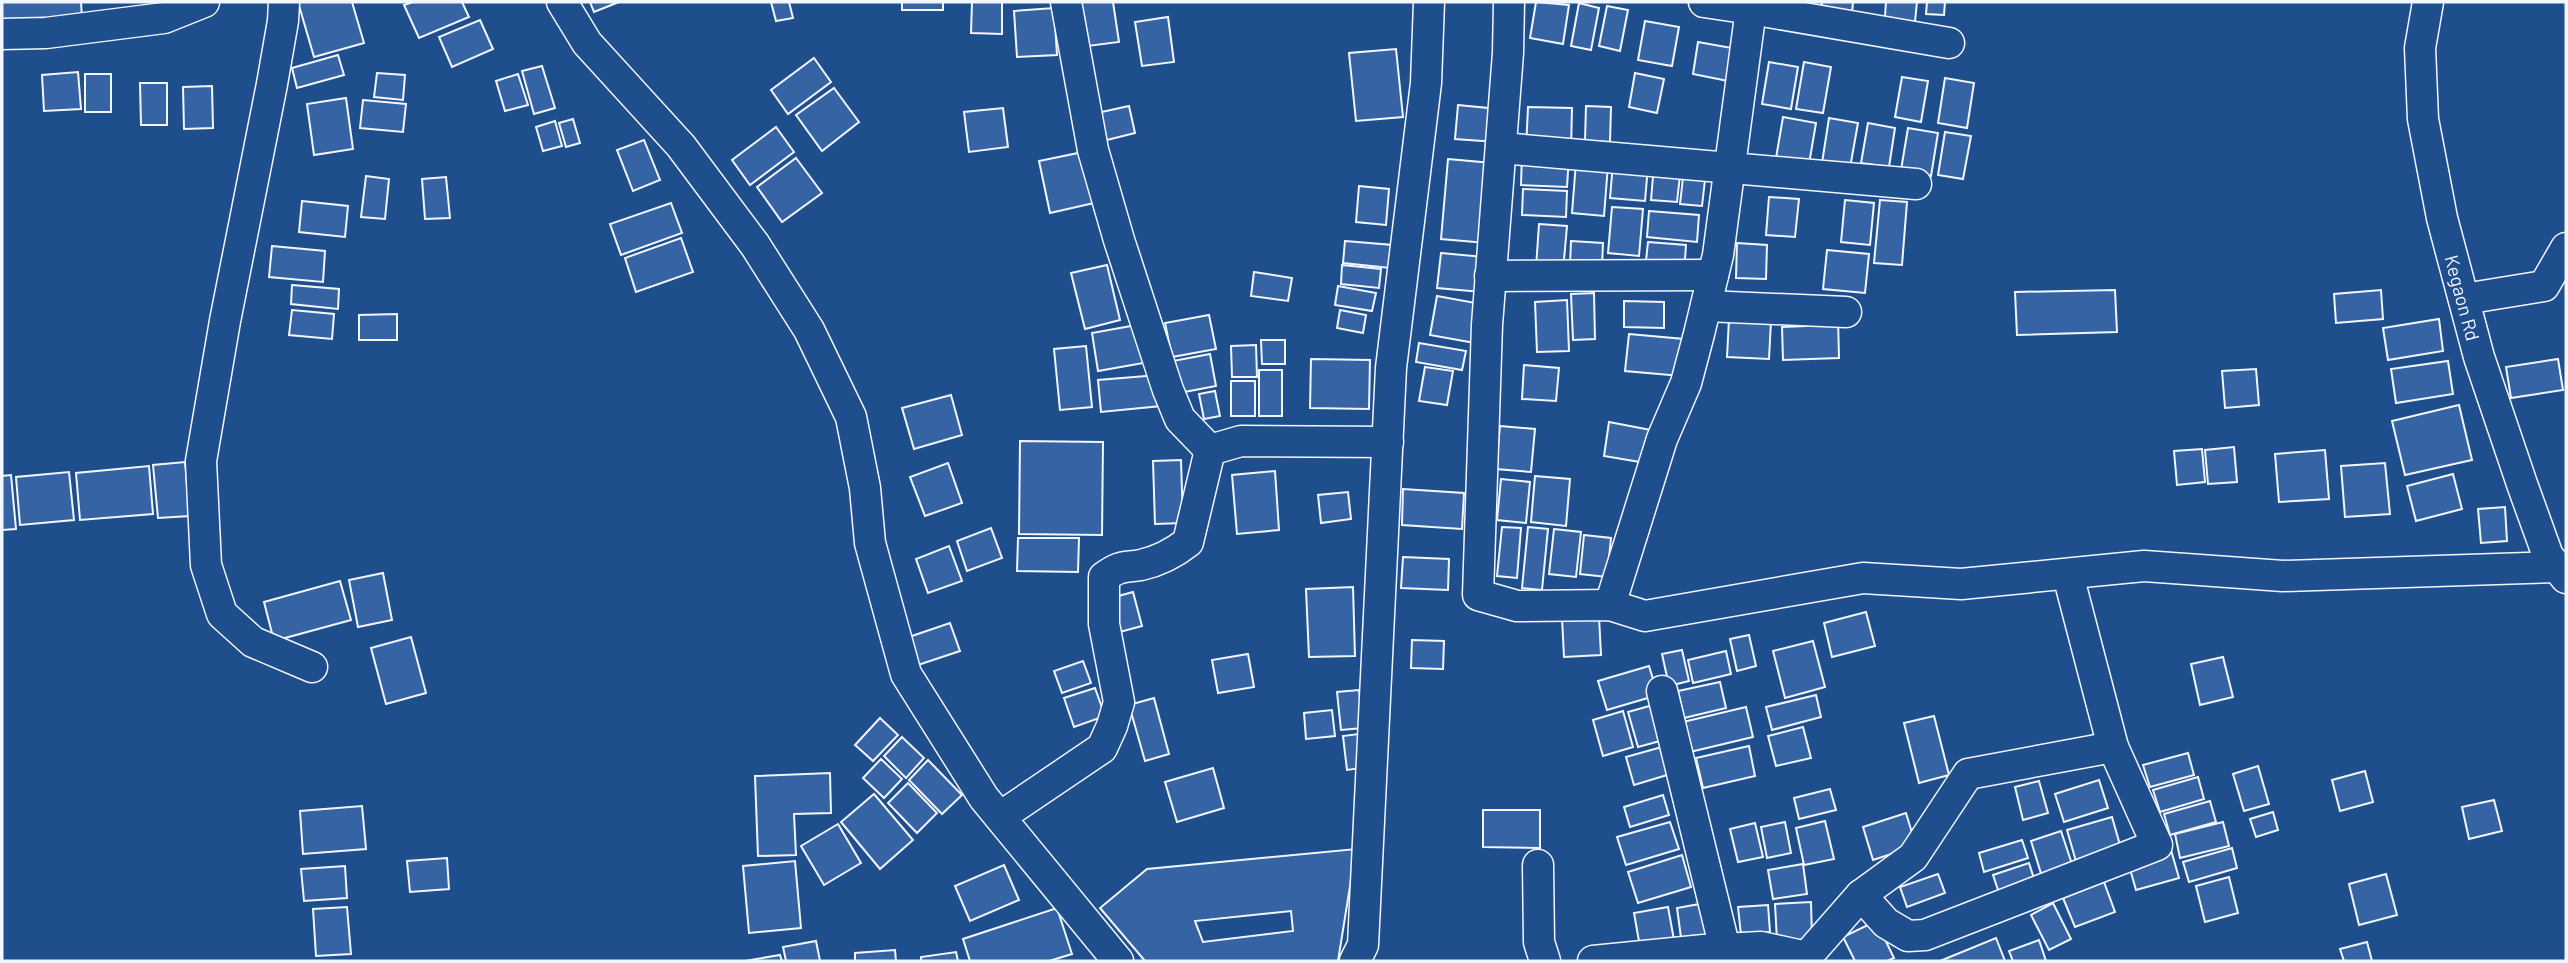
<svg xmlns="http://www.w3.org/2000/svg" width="2568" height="963" font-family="Barlow,sans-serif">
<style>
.building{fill:#3563a3;stroke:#f2f6ff;stroke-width:2;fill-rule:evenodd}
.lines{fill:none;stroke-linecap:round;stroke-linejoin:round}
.minor-casing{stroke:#f2f6ff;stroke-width:33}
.minor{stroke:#1f4e8c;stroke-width:30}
.labels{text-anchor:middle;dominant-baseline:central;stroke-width:5;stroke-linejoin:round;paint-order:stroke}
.street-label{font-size:19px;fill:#f2f6ff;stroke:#1f4e8c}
</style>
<rect width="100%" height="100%" fill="#1f4e8c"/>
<g class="building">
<path d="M2 2H81L82 18 2 19Z"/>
<path d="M298 2H352L364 43 314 57Z"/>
<path d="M413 2H462L469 17 419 38 404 5Z"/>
<path d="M590 2H619L594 12Z"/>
<path d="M771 2H789L793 18 776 21Z"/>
<rect x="902" y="2" width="41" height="8"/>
<path d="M972 2H1002V34L971 33Z"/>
<path d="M1073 2H1113L1119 42 1080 47Z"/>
<path d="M1536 2 1569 5 1563 44 1530 38Z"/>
<path d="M1822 2H1853L1852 14 1821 11Z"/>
<path d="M1886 2H1917L1914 31 1884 30Z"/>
<path d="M1927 2H1945L1944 15 1926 14Z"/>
<path d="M1579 3 1599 8 1591 50 1571 46Z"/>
<path d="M1607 6 1628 10 1620 51 1599 46Z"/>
<path d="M1054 8 1057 55 1017 57 1014 11Z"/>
<path d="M1168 17 1174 62 1142 66 1135 22Z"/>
<path d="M480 20 493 49 452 67 439 37Z"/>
<path d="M1645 21 1679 27 1672 66 1638 60Z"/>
<path d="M1698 42 1743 50 1738 83 1693 74Z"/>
<path d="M1396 49 1403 117 1356 121 1349 53Z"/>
<path d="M338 55 344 75 297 88 292 68Z"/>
<path d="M814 58 831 82 788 114 771 90Z"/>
<path d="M1769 62 1798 67 1791 109 1762 104Z"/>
<path d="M1804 62 1831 67 1823 113 1796 109Z"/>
<path d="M542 66 555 108 534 114 522 71Z"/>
<path d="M78 72 81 109 44 111 42 75Z"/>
<path d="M377 73 405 75 403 100 374 97Z"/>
<path d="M1635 73 1664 79 1657 113 1629 107Z"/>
<rect x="85" y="74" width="26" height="38"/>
<path d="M518 74 528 105 505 111 496 81Z"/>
<path d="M1902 77 1928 81 1921 122 1895 117Z"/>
<path d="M1945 78 1974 83 1967 128 1938 123Z"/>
<path d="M140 83H167V125H141Z"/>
<path d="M212 86 213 128 184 129 183 87Z"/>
<path d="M834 88 859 122 822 151 796 115Z"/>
<path d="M346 98 353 149 314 155 307 104Z"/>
<path d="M363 100 406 104 403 132 360 128Z"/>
<path d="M1458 105 1498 109 1496 142 1455 139Z"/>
<path d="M1129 106 1135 133 1103 141 1097 113Z"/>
<path d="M1586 106 1611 107 1610 142 1585 141Z"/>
<path d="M1528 107 1572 108 1571 150 1526 149Z"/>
<path d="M1003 108 1008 147 969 152 964 112Z"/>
<path d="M1783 117 1816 123 1808 170 1775 164Z"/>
<path d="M1829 118 1858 123 1850 168 1822 163Z"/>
<path d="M573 119 580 143 566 147 559 123Z"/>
<path d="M555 121 562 146 543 151 536 127Z"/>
<path d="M1868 123 1895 128 1889 167 1861 163Z"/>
<path d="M776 127 794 152 750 185 732 160Z"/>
<path d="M1908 128 1938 133 1931 176 1901 170Z"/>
<path d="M1945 132 1971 136 1963 179 1938 175Z"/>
<path d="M644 140 660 180 633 191 617 150Z"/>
<path d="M1083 152 1094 203 1050 213 1039 161Z"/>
<path d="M1522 152 1569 155 1567 187 1521 185Z"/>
<path d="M796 158 822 193 782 222 757 187Z"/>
<path d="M1448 159 1492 163 1486 243 1441 239Z"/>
<path d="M1576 162 1608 165 1604 216 1572 213Z"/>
<path d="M1613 163 1648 166 1645 201 1610 198Z"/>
<path d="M1654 164 1681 166 1677 202 1651 200Z"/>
<path d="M1684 169 1706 171 1702 206 1680 204Z"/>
<path d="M366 176 389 179 385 219 361 217Z"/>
<path d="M446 177 450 218 425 219 422 179Z"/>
<path d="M1359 186 1389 189 1386 225 1356 222Z"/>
<path d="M1523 189 1567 191 1566 217 1522 215Z"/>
<path d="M1769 197 1799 199 1795 237 1766 235Z"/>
<path d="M1845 200 1874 203 1870 245 1841 242Z"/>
<path d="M1880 200 1907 202 1902 265 1874 263Z"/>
<path d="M302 201 348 206 345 237 299 232Z"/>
<path d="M671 203 682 233 621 255 610 224Z"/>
<path d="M1612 207 1643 209 1639 256 1608 253Z"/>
<path d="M1649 211 1699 215 1697 242 1647 237Z"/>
<path d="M1539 224 1567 226 1563 271 1536 268Z"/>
<path d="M681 238 693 272 636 292 625 258Z"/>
<path d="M1345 241 1393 245 1390 268 1343 263Z"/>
<path d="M1571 241 1603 243 1602 266 1570 265Z"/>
<path d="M1648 242 1686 245 1684 273 1645 270Z"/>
<path d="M1737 243 1767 245 1766 279 1736 278Z"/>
<path d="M272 246 325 251 323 282 269 277Z"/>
<path d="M1827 250 1869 254 1865 293 1823 289Z"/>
<path d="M1441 253 1484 257 1481 292 1437 288Z"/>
<path d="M1107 265 1120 320 1085 329 1071 273Z"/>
<path d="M1342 265 1381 269 1379 288 1341 284Z"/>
<path d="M1254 272 1292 278 1288 301 1251 296Z"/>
<path d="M292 285 339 289 338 309 291 304Z"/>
<path d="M1338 286 1376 293 1372 311 1335 305Z"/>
<path d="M2115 290 2117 332 2017 335 2015 292Z"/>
<path d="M2381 290 2383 319 2336 323 2334 294Z"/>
<path d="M1594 293 1595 339 1573 340 1571 294Z"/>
<path d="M1437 296 1481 304 1475 343 1430 335Z"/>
<path d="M1567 300 1569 351 1537 352 1535 302Z"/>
<path d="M1624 301 1664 302V328L1624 327Z"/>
<path d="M292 310 334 314 332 339 289 335Z"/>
<path d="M1340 310 1366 315 1363 333 1337 328Z"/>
<path d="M397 314V340H359V315Z"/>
<path d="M1209 315 1216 349 1172 357 1165 323Z"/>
<path d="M1838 317 1839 358 1783 360 1782 327 1806 326V318Z"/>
<path d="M1729 319 1771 321 1769 359 1727 357Z"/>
<path d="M2439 319 2443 351 2388 360 2383 328Z"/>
<path d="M1142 324 1149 362 1098 371 1092 333Z"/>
<path d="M1629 334 1684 339 1681 376 1625 371Z"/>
<path d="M1261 340H1285V364H1262Z"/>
<path d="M1419 343 1466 351 1462 370 1416 362Z"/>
<path d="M1256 345 1257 377H1232L1231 346Z"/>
<path d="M1086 346 1092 407 1060 410 1054 349Z"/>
<path d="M1210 354 1216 386 1179 393 1173 361Z"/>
<path d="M1311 359 1370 360 1369 409 1310 408Z"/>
<path d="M2558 359 2563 390 2511 398 2506 367Z"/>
<path d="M2448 361 2453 394 2396 403 2391 369Z"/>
<path d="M1524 365 1559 368 1556 401 1522 399Z"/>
<path d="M1425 367 1453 371 1447 405 1419 401Z"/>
<path d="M2256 369 2259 405 2225 408 2222 371Z"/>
<rect x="1259" y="370" width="23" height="46"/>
<path d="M1158 375 1161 406 1101 412 1098 380Z"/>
<rect x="1231" y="381" width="24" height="35"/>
<path d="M1215 391 1220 416 1204 419 1199 394Z"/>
<path d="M951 395 962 435 914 449 902 408Z"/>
<path d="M2459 405 2472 460 2405 475 2392 421Z"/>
<path d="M1609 422 1651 430 1646 463 1604 456Z"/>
<path d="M1500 426 1535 429 1531 472 1496 469Z"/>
<path d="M1020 441 1103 442 1102 535 1019 534Z"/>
<path d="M2234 447 2237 482 2208 484 2205 450Z"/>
<path d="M2202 449 2205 482 2177 485 2174 451Z"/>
<path d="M2325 450 2329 499 2279 502 2275 454Z"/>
<path d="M1181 460 1183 523 1155 524 1153 461Z"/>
<path d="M185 462 190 516 158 518 153 465Z"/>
<path d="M948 463 962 503 925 516 910 477Z"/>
<path d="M2385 463 2390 514 2345 517 2341 466Z"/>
<path d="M149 466 153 514 80 520 76 473Z"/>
<path d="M1275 471 1279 530 1237 534 1232 475Z"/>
<path d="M69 472 74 520 20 525 16 477Z"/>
<path d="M2453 474 2462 509 2416 521 2407 486Z"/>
<path d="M11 475 16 529 2 530V476Z"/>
<path d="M1535 476 1570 479 1566 526 1531 522Z"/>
<path d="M1501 479 1530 482 1526 523 1497 520Z"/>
<path d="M1403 489 1464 493 1462 529 1402 525Z"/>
<path d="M1348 492 1351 519 1321 523 1318 495Z"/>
<path d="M2505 507 2507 541 2481 543 2478 509Z"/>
<path d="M1502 527 1521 528 1517 578 1497 576Z"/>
<path d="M1528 527 1548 529 1542 590 1522 588Z"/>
<path d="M991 528 1002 558 967 571 957 541Z"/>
<path d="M1554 529 1581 532 1576 577 1549 574Z"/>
<path d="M1584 535 1611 538 1607 577 1580 574Z"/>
<path d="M1018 538H1079L1078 572 1017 571Z"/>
<path d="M949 546 962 581 928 593 916 559Z"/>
<path d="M1403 557 1449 559 1448 590 1401 588Z"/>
<path d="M383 573 392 620 358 627 349 580Z"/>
<path d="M340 581 351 620 274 641 264 602Z"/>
<path d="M1353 587 1355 656 1309 657 1306 589Z"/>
<path d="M1133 592 1142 626 1116 633 1107 599Z"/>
<path d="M1866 612 1875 646 1832 657 1824 623Z"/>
<path d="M1599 617 1601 655 1564 657 1562 618Z"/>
<path d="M950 623 960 651 918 665 909 637Z"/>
<path d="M1749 635 1756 666 1737 671 1730 639Z"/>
<path d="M411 637 426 693 386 704 371 648Z"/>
<path d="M1412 640 1444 641 1443 669 1411 668Z"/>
<path d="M1813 641 1825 687 1785 698 1773 651Z"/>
<path d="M1682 650 1689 681 1669 686 1662 654Z"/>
<path d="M1726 651 1731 674 1693 683 1688 660Z"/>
<path d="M1248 654 1254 687 1218 693 1212 660Z"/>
<path d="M2223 657 2233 697 2200 705 2191 664Z"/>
<path d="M1083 661 1091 683 1062 693 1054 671Z"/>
<path d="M1649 666 1658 695 1607 710 1598 681Z"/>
<path d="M1720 682 1726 708 1684 718 1678 691Z"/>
<path d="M1095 688 1105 716 1074 727 1064 698Z"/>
<path d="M1359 690 1363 728 1341 730 1337 692Z"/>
<path d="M1816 695 1821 717 1772 730 1766 707Z"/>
<path d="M1154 698 1169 754 1145 761 1129 705Z"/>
<path d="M1660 703 1671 738 1638 747 1628 712Z"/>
<path d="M1746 707 1753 737 1690 752 1683 722Z"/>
<path d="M1332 710 1335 736 1306 739 1304 713Z"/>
<path d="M1623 711 1633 747 1603 756 1593 720Z"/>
<path d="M1934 716 1949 775 1919 783 1904 723Z"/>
<path d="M880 718 898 735 873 761 855 745Z"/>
<path d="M1803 727 1811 758 1776 766 1768 736Z"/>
<path d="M1366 733 1370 767 1347 770 1343 736Z"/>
<path d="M902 737 924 758 906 778 884 756Z"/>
<path d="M1669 745 1677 772 1634 785 1626 757Z"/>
<path d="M1749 746 1755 776 1703 788 1696 758Z"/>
<path d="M2188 753 2194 775 2150 787 2143 765Z"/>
<path d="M881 759 902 779 884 798 863 778Z"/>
<path d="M928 760 962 795 942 814 909 780Z"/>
<path d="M2258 766 2269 804 2244 811 2233 774Z"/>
<path d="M1213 768 1224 808 1177 822 1165 782Z"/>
<path d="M2365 771 2373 802 2340 811 2332 780Z"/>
<path d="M830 773 831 813 794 814 796 855 758 856 755 776Z"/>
<path d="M2198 777 2204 799 2160 812 2153 790Z"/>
<path d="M2099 780 2108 808 2064 822 2055 794Z"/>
<path d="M2039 781 2048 813 2023 820 2015 787Z"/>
<path d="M908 783 937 813 917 833 888 803Z"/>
<path d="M1830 789 1836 810 1799 819 1794 798Z"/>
<path d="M874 794 913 840 880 869 841 822Z"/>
<path d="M1663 795 1669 815 1630 827 1624 807Z"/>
<path d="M2494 800 2502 831 2469 839 2462 807Z"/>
<path d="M2210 801 2216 822 2170 835 2164 814Z"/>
<path d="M362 806 366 849 303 854 300 811Z"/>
<path d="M1483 810H1540V848L1483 847Z"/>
<path d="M2273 812 2278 830 2256 837 2250 819Z"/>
<path d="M1906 813 1916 846 1873 860 1863 827Z"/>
<path d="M2112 817 2122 852 2077 865 2067 830Z"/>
<path d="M1825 821 1834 859 1804 865 1796 828Z"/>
<path d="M1670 822 1679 849 1626 865 1617 837Z"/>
<path d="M1785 822 1791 853 1767 858 1761 827Z"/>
<path d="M2223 822 2229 846 2180 858 2175 834Z"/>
<path d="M1755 823 1763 857 1738 862 1730 829Z"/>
<path d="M838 824 861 863 824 885 801 846Z"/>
<path d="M2061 831 2074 870 2043 880 2031 841Z"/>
<path d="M2022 840 2028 858 1984 872 1979 853Z"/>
<path d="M2232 848 2237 868 2189 882 2183 862Z"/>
<path d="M1356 849 1338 961H1145L1100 908 1147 869ZM1291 911 1293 931 1203 942 1195 921Z"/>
<path d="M2171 850 2179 878 2136 890 2128 862Z"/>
<path d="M1682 855 1691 887 1638 903 1628 872Z"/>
<path d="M447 858 449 889 410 892 407 861Z"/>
<path d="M795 861 801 928 749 933 743 866Z"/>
<path d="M2029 863 2037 888 2001 899 1993 875Z"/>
<path d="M1803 864 1807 894 1773 899 1768 870Z"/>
<path d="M1004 865 1019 900 970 921 955 886Z"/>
<path d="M345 866 347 898 304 901 301 869Z"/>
<path d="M1938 874 1945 893 1907 907 1900 887Z"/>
<path d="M2386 874 2397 915 2359 925 2349 884Z"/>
<path d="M2229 877 2238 913 2205 922 2196 886Z"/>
<path d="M2104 882 2115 912 2075 927 2063 898Z"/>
<path d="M1811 902 1812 939 1777 941 1775 904Z"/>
<path d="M1705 903 1711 941 1682 945 1677 908Z"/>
<path d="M2053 903 2071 939 2049 950 2031 915Z"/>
<path d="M1768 905 1770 932 1741 935 1738 907Z"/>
<path d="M347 907 351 954 316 956 313 909Z"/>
<path d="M1668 907 1674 940 1640 947 1634 913Z"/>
<path d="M1057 908 1072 954 1049 961H970L963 939Z"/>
<path d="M1876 921 1894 958 1887 961H1855L1843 937Z"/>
<path d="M1996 938 2005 961H1940Z"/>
<path d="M2039 940 2046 961H2013L2009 951Z"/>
<path d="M816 941 820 961H786L783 947Z"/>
<path d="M2367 942 2372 961H2344L2340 949Z"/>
<path d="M895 950 896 961H855V953Z"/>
<path d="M956 952 958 961H921V957Z"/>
<path d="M780 955 782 961H745Z"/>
</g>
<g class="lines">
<defs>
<g id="minor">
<path d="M284 2 283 21 272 84 225 321 201 461 206 565 222 614 253 642 312 667"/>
<path d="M562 2 587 43 681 146 755 245 809 330 851 417 865 488 870 543 906 674 984 798 1118 961"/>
<path d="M1066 2 1093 150 1119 240 1168 390 1180 419 1210 450"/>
<path d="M1509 2 1508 53 1487 325 1478 595 1517 606 1610 605 1645 616 1863 578 1961 584 2144 566 2283 576 2557 567"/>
<path id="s1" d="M2428 2 2420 48 2423 119 2442 218 2479 357 2522 484 2548 556 2566 578"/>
<path d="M1751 9 1949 43"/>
<path d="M2 34 46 33 164 18 204 2"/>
<path d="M1501 148 1916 184"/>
<path d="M1490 276 1713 275"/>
<path d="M2464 299 2544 286 2566 248"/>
<path d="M1706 306 1846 312"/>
<path d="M1610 605 1662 439 1686 383 1699 334 1718 255 1751 9 1704 2"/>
<path d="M1662 691 1725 949"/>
<path d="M1000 817 1102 748 1112 726 1119 702 1104 624V577C1121 565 1122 568 1141 565 1159 561 1174 553 1188 542L1210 450 1241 441 1388 442"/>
<path d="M1538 865 1539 942 1545 961"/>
<path d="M1861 895 1886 923 1908 936 1925 935 2157 845 2113 747"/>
<path d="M1355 961 1363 945 1391 368 1426 83 1429 2"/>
<path d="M1593 961 1704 950 1761 947 1807 957"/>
<path d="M1803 961 1861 895 1913 857 1968 774 2113 747 2068 575"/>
</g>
</defs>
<use href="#minor" class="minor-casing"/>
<use href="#minor" class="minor"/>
</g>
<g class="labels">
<g class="street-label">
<text stroke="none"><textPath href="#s1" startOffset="301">Kegaon Rd</textPath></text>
</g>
</g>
<rect width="2568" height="963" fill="none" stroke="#f2f6ff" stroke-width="7"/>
</svg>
